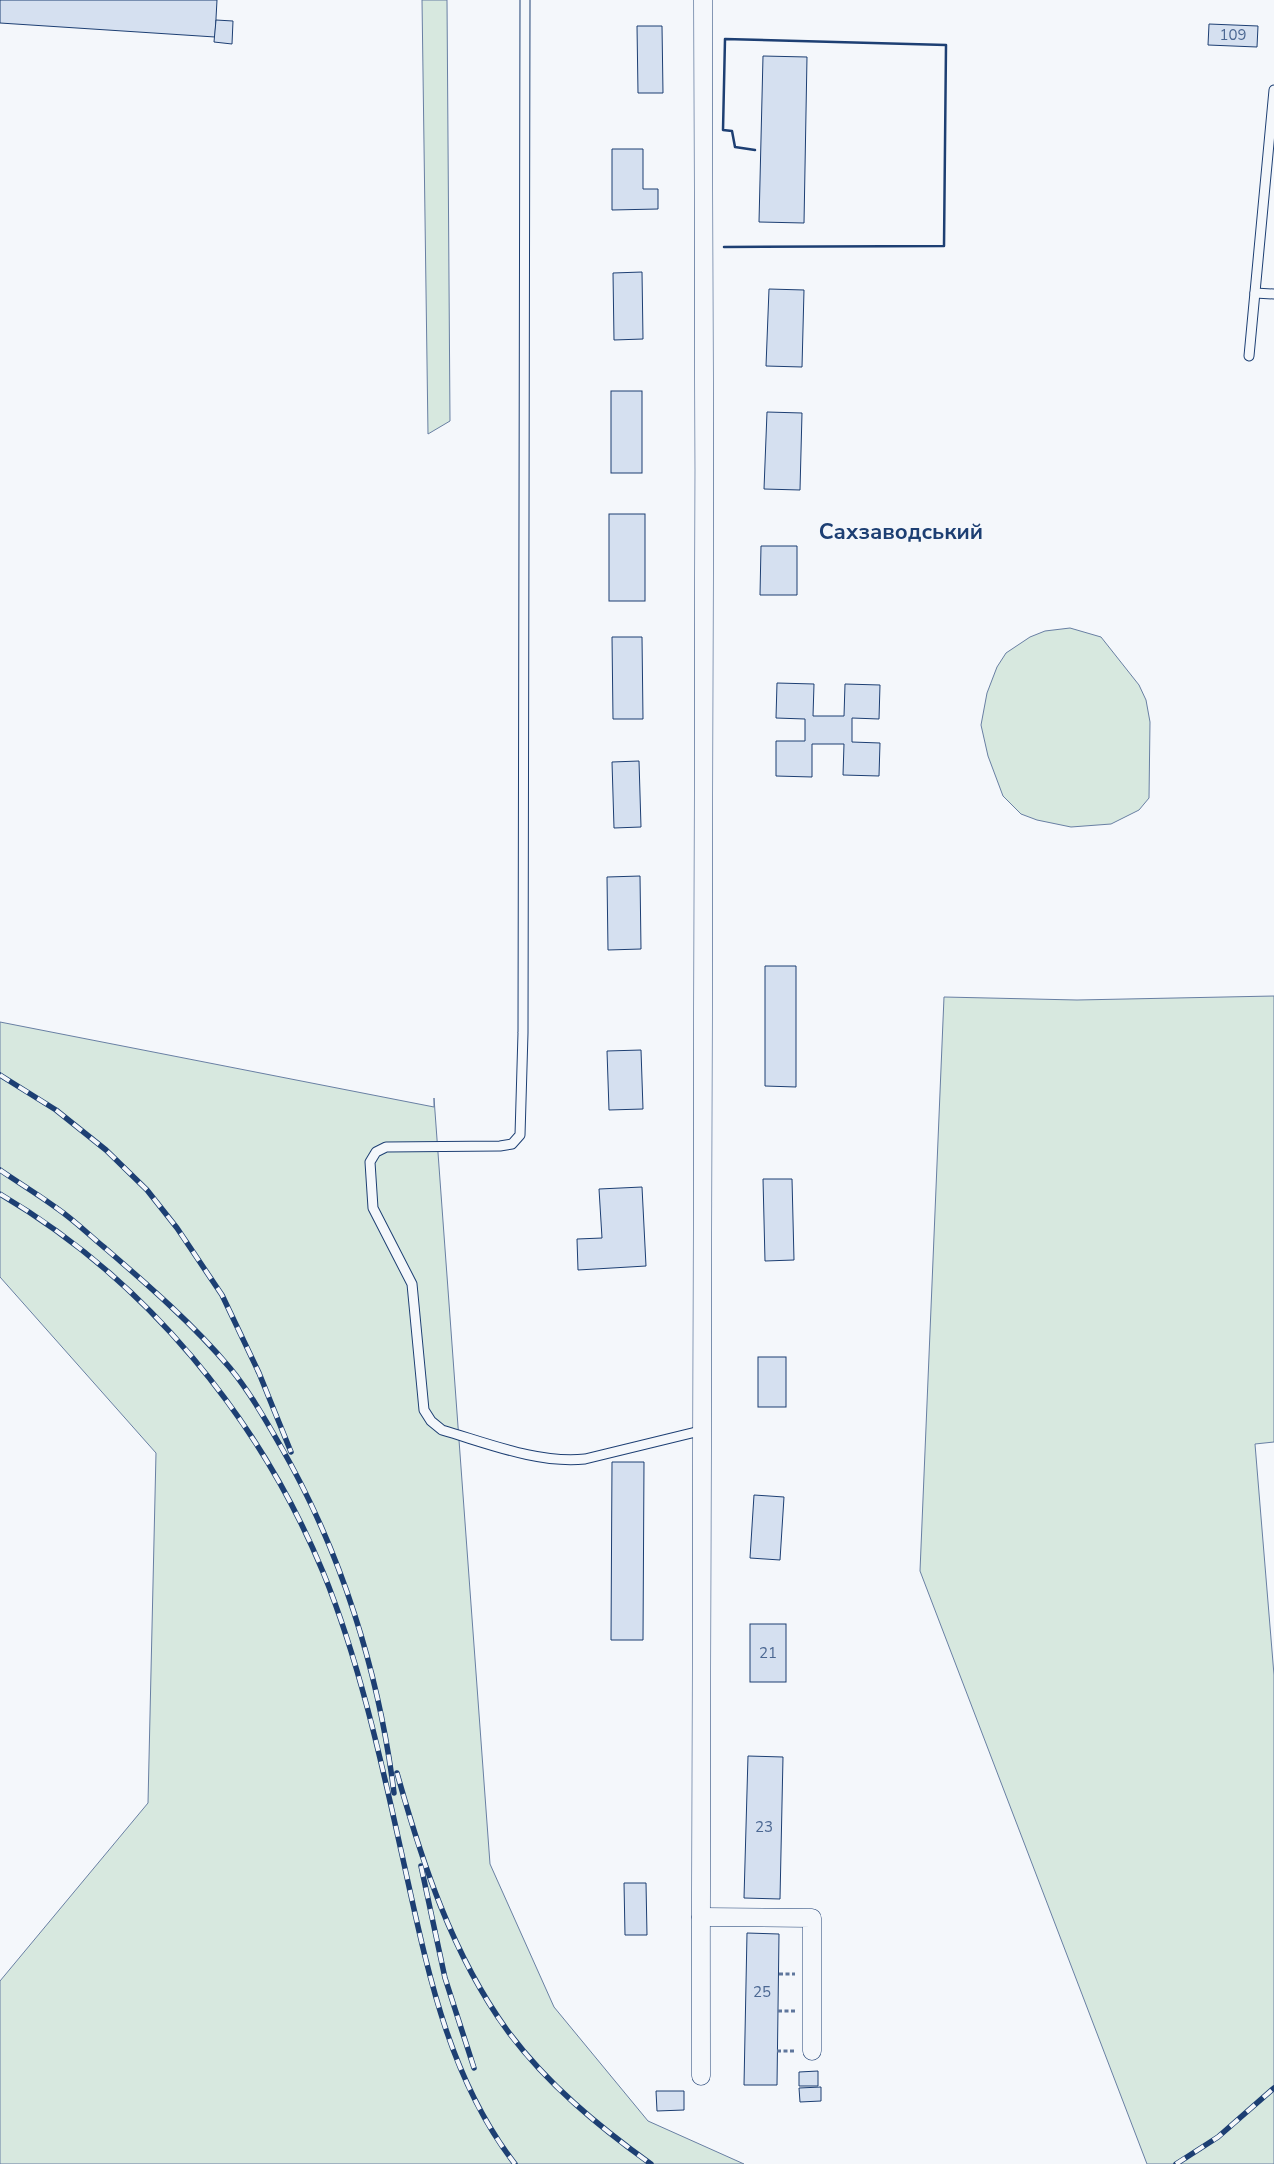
<svg xmlns="http://www.w3.org/2000/svg" width="1274" height="2164" font-family="'Nunito Sans',sans-serif">
<style>
.green{fill:#d7e8df;stroke:#687fa3}
.building{fill:#d5e0f0;stroke:#1d3f73}
.lines{fill:none;stroke-linecap:round;stroke-linejoin:round}
.lane-casing{stroke:#1d3f73;stroke-width:11}
.street-casing{stroke:#1d3f73;stroke-width:19}
.path{stroke:#5e769c;stroke-width:3;stroke-dasharray:4 2.5;stroke-linecap:butt}
.lane{stroke:#f4f7fb;stroke-width:9}
.street{stroke:#f4f7fb;stroke-width:18}
.rail-casing{stroke:#1d3f73;stroke-width:5.5}
.rail{stroke:#f4f7fb;stroke-width:4;stroke-dasharray:11;stroke-linecap:butt}
.wall{stroke:#1d3f73;stroke-width:2.5}
.labels{text-anchor:middle;dominant-baseline:central;stroke-width:4;stroke-linejoin:round;paint-order:stroke}
.number-label{font-size:15px;fill:#4b6792}
.district-label{font-size:22px;font-weight:bold;fill:#1d3f73;stroke:#f4f7fb}
</style>
<rect width="100%" height="100%" fill="#f4f7fb"/>
<g class="green">
<path d="M422 0H447L450 421 428 434Z"/>
<path d="M1070 628 1101 637 1139 685 1146 700 1150 722 1149 798 1139 810 1111 824 1071 827 1037 820 1021 814 1003 796 988 756 981 725 987 693 997 667 1006 653 1030 637 1045 631Z"/>
<path d="M1274 996V1442L1255 1444 1274 1675V2164H1147L920 1571 944 997 1077 1000Z"/>
<path d="M0 1022 434 1107V1098L490 1864 554 2007 648 2121 744 2164H0V1981L148 1803 156 1453 0 1277Z"/>
</g>
<g class="building">
<path d="M0 0H217L215 37 0 23Z"/>
<path d="M216 20 233 21 232 44 214 42Z"/>
<path d="M1209 24 1258 26 1257 47 1208 45Z"/>
<path d="M637 26H662L663 93H638Z"/>
<path d="M763 56 807 57 804 223 759 222Z"/>
<path d="M612 149H643V189H658V209L612 210Z"/>
<path d="M642 272 643 339 614 340 613 273Z"/>
<path d="M769 289 804 290 802 367 766 366Z"/>
<rect x="611" y="391" width="31" height="82"/>
<path d="M767 412 802 413 800 490 764 489Z"/>
<rect x="609" y="514" width="36" height="87"/>
<path d="M761 546H797V595H760Z"/>
<path d="M612 637H642L643 719H613Z"/>
<path d="M777 683 814 684 813 716H844L845 684 880 685 879 719 852 718V742L880 743 879 776 843 775 844 744H812V777L776 776V741H805V719L776 718Z"/>
<path d="M639 761 641 827 614 828 612 762Z"/>
<path d="M640 876 641 949 608 950 607 877Z"/>
<path d="M765 966H796V1087L765 1086Z"/>
<path d="M641 1050 643 1109 609 1110 607 1051Z"/>
<path d="M763 1179H792L794 1260 765 1261Z"/>
<path d="M642 1187 646 1266 578 1270 577 1239 602 1238 599 1189Z"/>
<rect x="758" y="1357" width="28" height="50"/>
<path d="M612 1462H644L643 1640H611Z"/>
<path d="M754 1495 784 1497 780 1560 750 1558Z"/>
<rect x="750" y="1624" width="36" height="58"/>
<path d="M748 1756 783 1757 780 1899 744 1898Z"/>
<path d="M624 1883H646L647 1935H625Z"/>
<path d="M747 1933 779 1934 777 2085H744Z"/>
<path d="M818 2071V2086H799V2072Z"/>
<path d="M821 2087V2101L800 2102 799 2088Z"/>
<path d="M656 2091H684V2110L657 2111Z"/>
</g>
<g class="lines">
<defs>
<g id="lane">
<path d="M525 0 523 1033 520 1135 512 1144 500 1146 386 1147 376 1152 370 1162 373 1208 412 1284 424 1410 431 1421 442 1430C487 1443 538 1464 585 1459L700 1431"/>
<path d="M1255 293 1274 294"/>
<path d="M1249 356 1274 90"/>
</g>
<g id="street">
<path d="M701 1917 812 1918V2051"/>
<path d="M701 2076C700 1384 707 692 703 0"/>
</g>
</defs>
<use href="#lane" class="lane-casing"/>
<use href="#street" class="street-casing"/>
<g class="path">
<path d="M779 1974H795"/>
<path d="M778 2011H796"/>
<path d="M777 2051H796"/>
</g>
<use href="#lane" class="lane"/>
<use href="#street" class="street"/>
<defs>
<g id="rail">
<path d="M0 1075 56 1110 106 1150 147 1190 177 1228 222 1295 259 1373 291 1452"/>
<path d="M0 1170C19 1183 39 1195 58 1209 74 1220 89 1235 105 1248 148 1285 193 1324 230 1368 249 1391 265 1419 280 1445 341 1551 379 1672 394 1793"/>
<path d="M0 1194C145 1279 259 1417 323 1572 358 1658 380 1755 400 1846 425 1956 444 2072 515 2164"/>
<path d="M397 1773C422 1862 452 1954 507 2030 546 2083 598 2126 651 2164"/>
<path d="M421 1866 445 1978 474 2068"/>
<path d="M1176 2164 1218 2137 1274 2088"/>
</g>
</defs>
<use href="#rail" class="rail-casing"/>
<use href="#rail" class="rail"/>
<path class="wall" d="M724 247 944 246 946 45 725 39 723 130 732 131 735 147 755 150"/>
</g>
<g class="labels">
<g class="number-label">
<text x="1233" y="35">109</text>
<text x="768" y="1653">21</text>
<text x="764" y="1827">23</text>
<text x="762" y="1992">25</text>
</g>
<g class="district-label">
<text x="901" y="532">Сахзаводський</text>
</g>
</g>
</svg>
